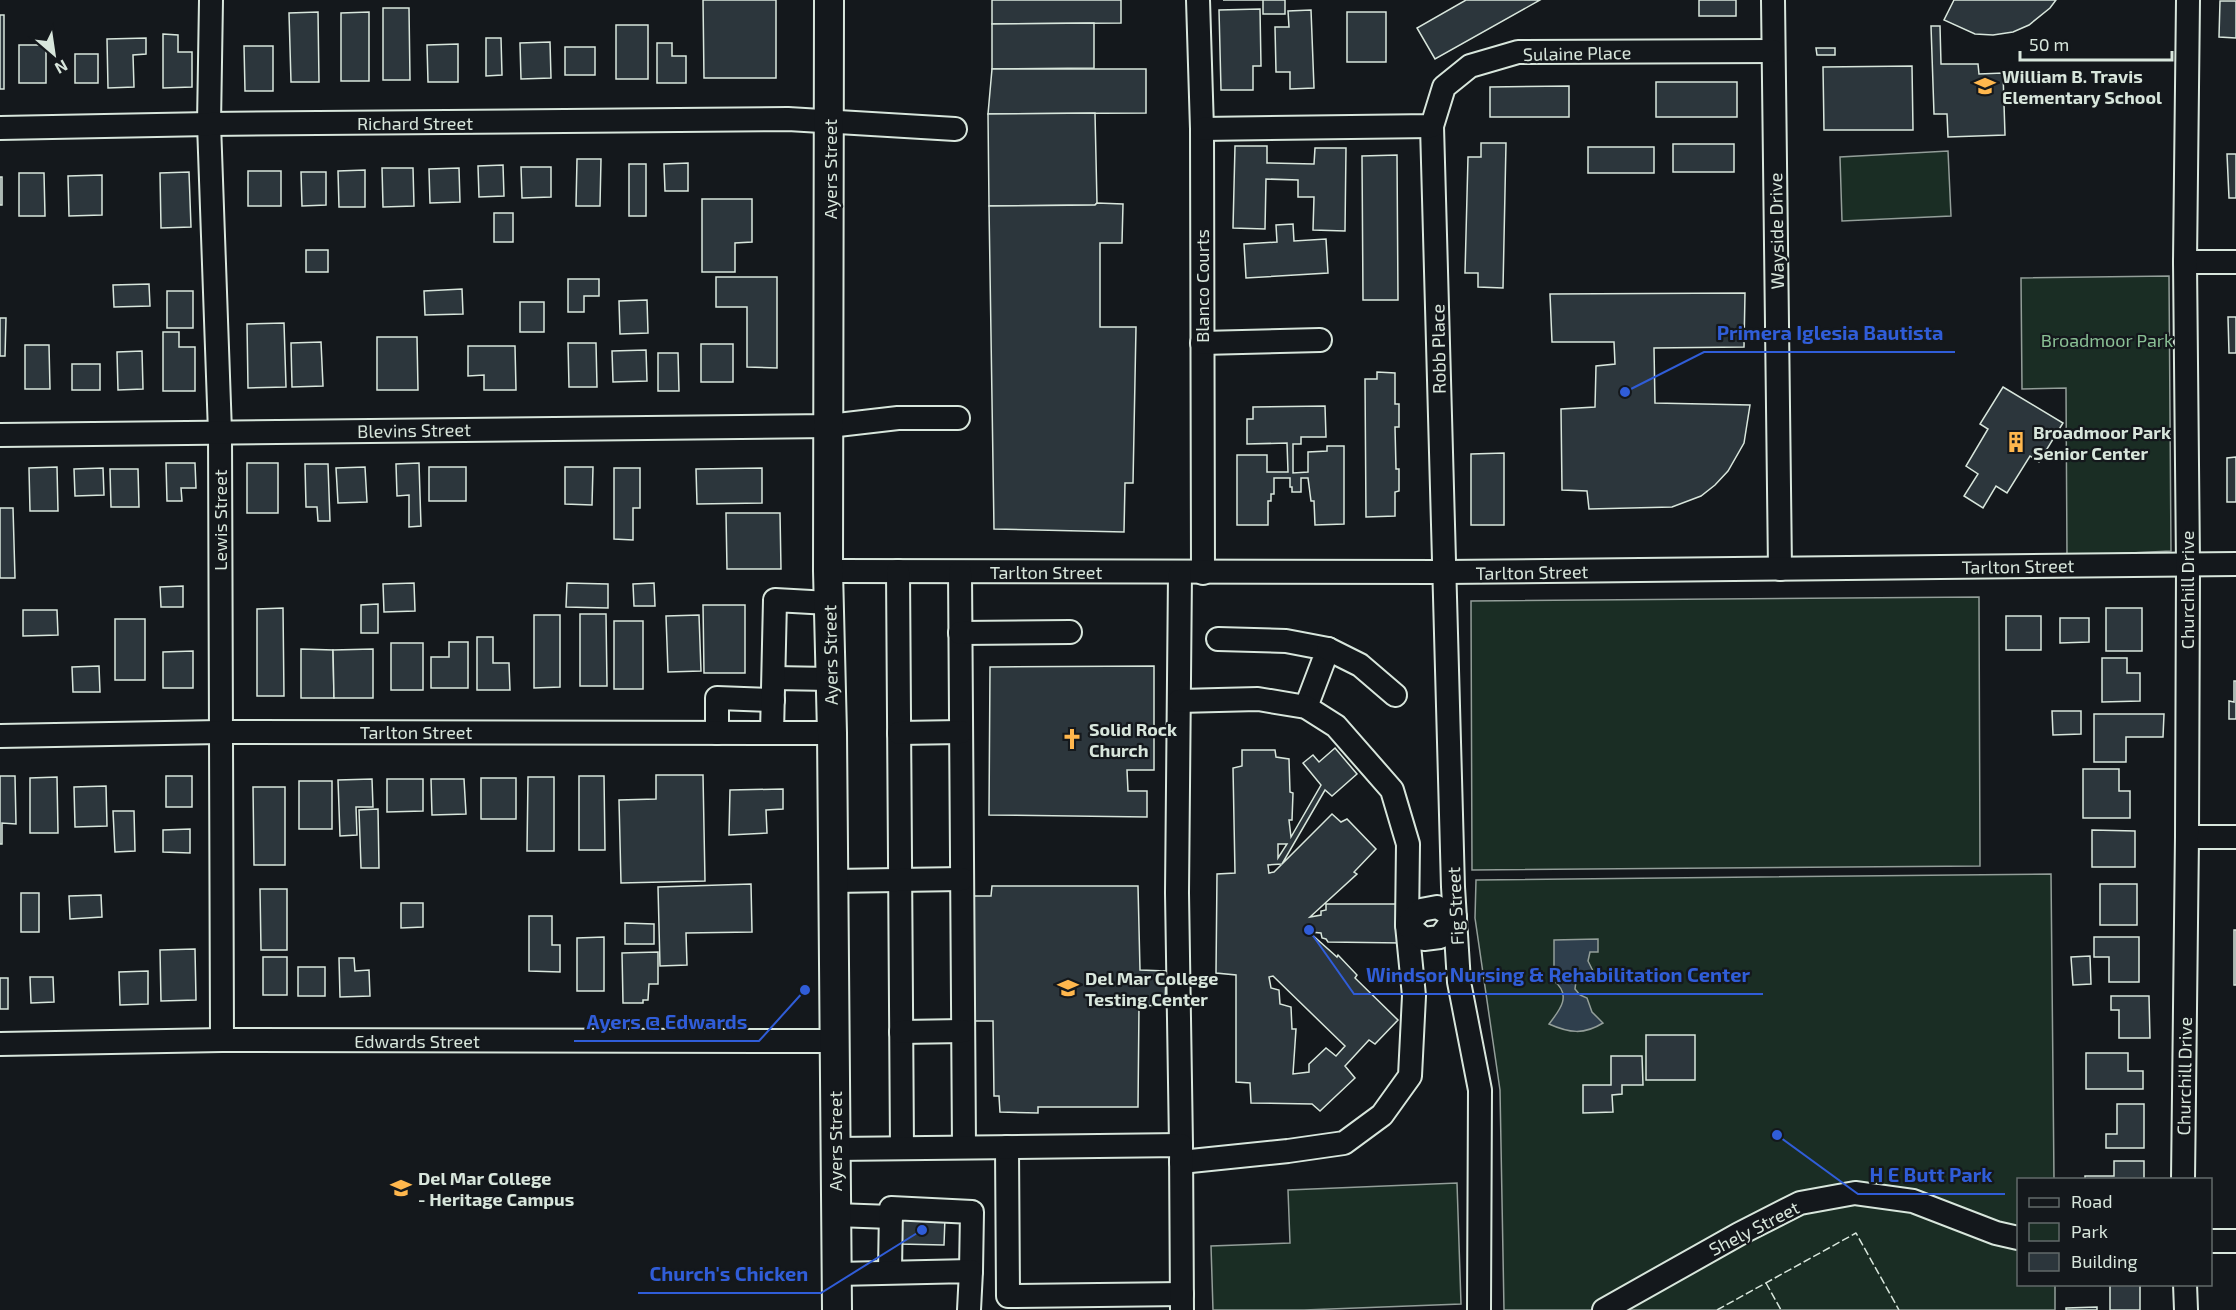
<svg xmlns="http://www.w3.org/2000/svg" width="2236" height="1310" font-family="'Exo 2',sans-serif">
<style>
.green{fill:#1a2d24;stroke:#939e99;stroke-width:1.5}
.water{fill:#2f3f4d;stroke:#939e99;stroke-width:1.5}
.building{fill:#2c363c;stroke:#d8e6dc;stroke-width:1.5;fill-rule:evenodd}
.lines{fill:none;stroke-linecap:round;stroke-linejoin:round}
.minor-casing{stroke:#d8e6dc;stroke-width:26}
.major-casing{stroke:#d8e6dc;stroke-width:32}
.minor{stroke:#14181c;stroke-width:22}
.major{stroke:#14181c;stroke-width:28}
.fence{stroke:#d8e6dc;stroke-width:1.5;stroke-dasharray:8 3;stroke-linecap:butt}
.labels{text-anchor:middle;dominant-baseline:central;stroke-width:4.5;stroke-linejoin:round;paint-order:stroke}
.street-label{font-size:18px;fill:#d8e6dc;stroke:#14181c}
.poi-label{font-size:18px;font-weight:bold;fill:#d8e6dc;stroke:#14181c;text-anchor:start}
.park-label{font-size:18px;fill:#8ac095;stroke:#14181c}
.leader{fill:none;stroke:#305dd8;stroke-width:2}
.callout-dot{fill:#305dd8;stroke:#14181c;stroke-width:2}
.callout-label{font-size:20px;text-anchor:middle;font-weight:bold;fill:#305dd8;stroke:#14181c;stroke-width:4.5;stroke-linejoin:round;paint-order:stroke}
</style>
<rect width="100%" height="100%" fill="#14181c"/>
<g class="green">
<path d="M1948 151 1951 216 1842 221 1840 157Z"/>
<path d="M2169 276 2171 551 2067 556 2066 388 2022 389 2021 278Z"/>
<path d="M1979 597 1980 866 1472 870 1471 601Z"/>
<path d="M2051 874 2054 1179 2018 1180V1284L2055 1285V1310H1504L1500 1090 1475 918 1476 880Z"/>
<path d="M1457 1183 1461 1304 1304 1310H1213L1211 1246 1290 1243 1288 1190Z"/>
</g>
<path class="water" d="M1598 939V952H1590L1588 961 1597 979 1581 977 1576 981 1575 989 1580 995 1587 998 1592 1012 1603 1023C1584 1035 1569 1033 1549 1024 1560 1010 1572 995 1554 981V940Z"/>
<g class="building">
<path d="M703 0H776V78H704Z"/>
<path d="M992 0H1121V23L992 24Z"/>
<path d="M1223 0H1285V14H1263V0Z"/>
<path d="M1466 0H1540L1435 59 1417 28Z"/>
<rect x="1699" y="0" width="37" height="16"/>
<path d="M1954 0H2056L2050 8 2029 25 2013 32 1993 35 1975 34 1944 20Z"/>
<path d="M2220 1H2236V38L2219 37Z"/>
<path d="M383 8H409L410 80H383Z"/>
<path d="M1260 9 1261 66H1253V90H1221L1219 10Z"/>
<path d="M1311 10 1314 88 1290 89V72H1276L1275 27H1289L1288 11Z"/>
<path d="M318 12 319 82H291L289 13Z"/>
<path d="M369 12V81H341V13Z"/>
<rect x="1347" y="12" width="39" height="50"/>
<rect x="0" y="15" width="4" height="74"/>
<path d="M1094 23V68L992 69V24Z"/>
<rect x="616" y="25" width="32" height="54"/>
<path d="M1931 26H1940L1941 64H1978L1979 74 2003 73 2005 135 1948 137 1947 114H1934Z"/>
<path d="M163 34 178 35V52H192V87L163 88Z"/>
<path d="M146 38V54L133 55 134 87 108 88 107 39Z"/>
<path d="M486 38H501L502 75 486 76Z"/>
<path d="M550 42 551 78 521 79 520 43Z"/>
<path d="M657 43H672V56H686V83H657Z"/>
<path d="M458 44V82H428L427 45Z"/>
<rect x="19" y="45" width="27" height="38"/>
<path d="M244 46H273V91H245Z"/>
<rect x="565" y="47" width="30" height="28"/>
<path d="M1816 48H1835V55H1817Z"/>
<rect x="75" y="54" width="23" height="29"/>
<path d="M1912 66 1913 130H1824L1823 67Z"/>
<path d="M992 69H1146V113L988 114Z"/>
<rect x="1656" y="82" width="81" height="35"/>
<path d="M1569 86V117H1490V87Z"/>
<path d="M1095 113 1097 203 1095 205 989 206 988 114Z"/>
<path d="M1481 143H1506L1503 288 1478 287V273H1465L1468 157H1481Z"/>
<rect x="1673" y="144" width="61" height="28"/>
<path d="M1235 146H1267V163L1314 164 1315 148H1346L1345 231 1313 230 1314 197H1298V180L1266 179 1265 229 1233 228Z"/>
<rect x="1588" y="147" width="66" height="26"/>
<path d="M2227 154H2236V198H2229Z"/>
<path d="M1397 155 1398 300H1363L1362 156Z"/>
<path d="M577 159H601L600 206H576Z"/>
<path d="M688 163V191H665L664 164Z"/>
<rect x="629" y="164" width="17" height="52"/>
<path d="M503 165 504 196 479 197 478 166Z"/>
<path d="M521 167H551V197L522 198Z"/>
<path d="M382 168H413L414 206 383 207Z"/>
<path d="M459 168 460 202 430 203 429 169Z"/>
<path d="M365 170V207H339L338 171Z"/>
<rect x="248" y="171" width="33" height="35"/>
<path d="M189 172 191 227 161 228 160 173Z"/>
<path d="M301 172H326V205L302 206Z"/>
<path d="M19 173H44L45 216H19Z"/>
<path d="M102 175V215L69 216 68 176Z"/>
<rect x="0" y="177" width="2" height="28"/>
<path d="M702 199H752V242L735 243V272H702Z"/>
<path d="M1097 203 1123 204 1122 243H1100V327H1136L1133 483H1125L1124 532 994 529 989 206 1095 205Z"/>
<rect x="494" y="213" width="19" height="29"/>
<path d="M1293 224 1294 241 1326 239 1328 273 1246 278 1244 244 1277 242 1276 225Z"/>
<rect x="306" y="250" width="22" height="22"/>
<path d="M716 277H777V368L747 367V307H716Z"/>
<path d="M568 279H599V296H584V312H568Z"/>
<path d="M149 284 150 306 114 307 113 285Z"/>
<path d="M462 289 463 314 425 315 424 291Z"/>
<rect x="167" y="291" width="26" height="37"/>
<path d="M1745 293 1744 347 1654 348 1655 403 1750 405 1744 443 1728 471 1715 485 1701 496 1672 507 1589 509 1587 491 1562 490 1561 409 1595 407 1596 366 1615 364 1614 342H1552L1550 294Z"/>
<path d="M647 300 648 333 620 334 619 301Z"/>
<rect x="520" y="302" width="24" height="30"/>
<path d="M2228 317H2236V353H2229Z"/>
<path d="M0 318H6L5 356H0Z"/>
<path d="M284 323 286 387 248 388 247 324Z"/>
<path d="M163 332H179V347H195V391H163Z"/>
<path d="M377 337H417L418 390H377Z"/>
<path d="M321 342 323 386 292 387 291 343Z"/>
<path d="M568 343H596L597 387H569Z"/>
<rect x="701" y="344" width="32" height="38"/>
<path d="M25 345H49L50 389H25Z"/>
<path d="M468 346H515L516 390H484V375L468 376Z"/>
<path d="M646 350 647 381 613 382 612 351Z"/>
<path d="M142 351 143 389 118 390 117 352Z"/>
<path d="M658 353H678L679 391H658Z"/>
<rect x="72" y="364" width="28" height="26"/>
<path d="M1377 372 1395 373V404H1399V427H1395L1396 469H1399V491L1395 492V516L1366 517 1365 379H1377Z"/>
<path d="M2003 387 2063 423 2039 462 2030 456 2007 493 1996 486 1983 508 1964 496 1978 474 1966 466 1988 429 1980 424Z"/>
<path d="M1325 406 1326 437H1301V444H1293V473L1308 472V452L1327 451V446H1344V524L1315 525 1314 501H1311L1308 478H1301V492H1292V487H1290V478H1274V494H1271V501H1268V525H1237V455H1267V472H1288L1287 443 1247 444V419H1253V407Z"/>
<path d="M1504 453V525H1471V454Z"/>
<path d="M2236 457V502H2227V458Z"/>
<path d="M166 463H195L196 488H181L182 501H167Z"/>
<rect x="247" y="463" width="31" height="50"/>
<path d="M419 463 421 526 409 527V495L397 496 396 464Z"/>
<path d="M305 464H328L330 521H318L317 507H306Z"/>
<path d="M57 467 58 511H30L29 468Z"/>
<path d="M365 467 367 502 338 503 336 468Z"/>
<rect x="429" y="467" width="37" height="34"/>
<path d="M565 467H593L592 505 565 504Z"/>
<path d="M103 468 104 495 75 496 74 469Z"/>
<path d="M614 468H640V508H633V540L614 539Z"/>
<path d="M762 468V503L697 504 696 469Z"/>
<path d="M110 469H138L139 507H111Z"/>
<path d="M0 508H13L15 578H0Z"/>
<path d="M726 513H780L781 569H727Z"/>
<path d="M414 583 415 611 384 612 383 584Z"/>
<path d="M567 583 608 584V608L566 607Z"/>
<path d="M654 583 655 606H634L633 584Z"/>
<path d="M183 586V607H161L160 587Z"/>
<path d="M378 604V633H361V605Z"/>
<path d="M703 605H745V673H704Z"/>
<path d="M283 608 284 696H257V609Z"/>
<rect x="2106" y="608" width="36" height="43"/>
<path d="M23 610H57L58 635 23 636Z"/>
<path d="M580 614H606L607 686H580Z"/>
<path d="M534 615H560V687L534 688Z"/>
<path d="M699 615 701 671 668 672 666 616Z"/>
<rect x="2006" y="616" width="35" height="34"/>
<path d="M2060 618H2089V642L2060 643Z"/>
<rect x="115" y="619" width="30" height="61"/>
<rect x="614" y="621" width="29" height="68"/>
<path d="M477 637H493V663H509L510 690H477Z"/>
<path d="M449 642H468V688H431V657H449Z"/>
<rect x="391" y="643" width="32" height="47"/>
<path d="M301 649 333 650 334 698H301Z"/>
<path d="M373 649V698H334L333 650Z"/>
<path d="M193 651V688H163V652Z"/>
<path d="M2102 658H2127V673H2140V701L2102 702Z"/>
<path d="M99 666 100 692H73L72 667Z"/>
<path d="M1154 666V770H1127L1128 791H1147V817L989 815 990 667Z"/>
<path d="M2234 681H2236V719H2229V701L2234 702Z"/>
<path d="M2052 711H2081V734L2053 735Z"/>
<path d="M2094 714H2164L2163 737H2126V762H2094Z"/>
<path d="M1335 748 1357 774 1332 796 1325 790 1282 864 1268 865 1269 873 1274 872 1332 814 1341 822 1347 819 1376 849 1354 872 1357 874 1310 917 1321 915V911L1326 910V904H1402V943L1328 942 1326 939 1322 938 1321 933 1309 932 1337 957 1338 955 1357 975 1355 978 1398 1020 1375 1044 1369 1040 1345 1066 1355 1078 1320 1111 1312 1104 1251 1103 1250 1083 1236 1082V975L1216 973 1217 874 1235 873 1233 768 1242 766V750H1275L1276 757 1289 759 1290 792 1293 793 1292 820H1289L1291 837 1321 785 1303 763 1313 755 1319 762ZM1278 844H1287L1278 858ZM1273 976 1345 1046 1336 1056 1326 1048 1309 1064V1072L1293 1074 1296 1029H1292L1291 1007 1280 1004 1279 990 1271 988 1269 977Z"/>
<path d="M2083 769H2119V791H2130V818H2083Z"/>
<path d="M656 775H703L705 881 621 883 619 800 656 799Z"/>
<path d="M0 776H15L16 824 2 823V844H0Z"/>
<rect x="166" y="776" width="26" height="31"/>
<path d="M579 776H604L605 850H579Z"/>
<path d="M57 777 58 833H30V778Z"/>
<path d="M528 777H554V851H527Z"/>
<rect x="481" y="778" width="35" height="41"/>
<path d="M372 779 373 807H356L357 835 340 836 338 780Z"/>
<path d="M387 779H423V811L387 812Z"/>
<path d="M431 779H464L466 814 432 815Z"/>
<rect x="299" y="781" width="33" height="48"/>
<path d="M106 786 107 826 75 827 74 787Z"/>
<path d="M253 787H285V865H254Z"/>
<path d="M783 789V809L766 810 767 833 729 835 730 790Z"/>
<path d="M378 809 379 868H361L359 810Z"/>
<path d="M113 811H134L135 851 115 852Z"/>
<path d="M190 829V853L163 852V830Z"/>
<path d="M2092 830 2135 831V867H2092Z"/>
<path d="M751 884 752 932 686 933 687 965 660 966 658 887Z"/>
<rect x="2100" y="884" width="37" height="41"/>
<path d="M992 886H1138L1140 970 1166 971 1165 1005 1139 1006 1138 1107H1038V1113L1000 1112 999 1096H994L993 1021H972L970 896H991Z"/>
<path d="M260 889H287V950H261Z"/>
<rect x="21" y="893" width="18" height="39"/>
<path d="M101 895 102 917 70 919 69 896Z"/>
<path d="M401 903H423V927L401 928Z"/>
<path d="M529 916H552V945H560V972L529 971Z"/>
<path d="M625 923 654 924V944H625Z"/>
<rect x="2234" y="930" width="2" height="55"/>
<path d="M604 937V991H577V938Z"/>
<path d="M2094 937H2139V982H2109V957H2094Z"/>
<path d="M195 949 196 1000 161 1001 160 950Z"/>
<path d="M658 952V984H649L648 1000H643V1003H623L622 953Z"/>
<path d="M2090 956 2091 984 2073 985 2071 957Z"/>
<rect x="263" y="957" width="24" height="38"/>
<path d="M339 958H354L355 971 369 970 370 996 340 997Z"/>
<rect x="298" y="967" width="27" height="29"/>
<path d="M148 971V1004L120 1005 119 972Z"/>
<path d="M30 977H53L54 1002 31 1003Z"/>
<rect x="0" y="978" width="8" height="31"/>
<path d="M2111 996H2149L2150 1038H2119V1010H2111Z"/>
<rect x="1646" y="1035" width="49" height="45"/>
<path d="M2086 1053H2128V1071H2143V1089H2086Z"/>
<path d="M1611 1056H1642L1643 1085H1622V1094L1612 1095 1613 1112 1583 1113V1085H1611Z"/>
<path d="M2117 1104H2144V1148H2106V1134H2117Z"/>
<path d="M2114 1161H2144V1180H2085V1176H2114Z"/>
<path d="M900 1216 945 1217 944 1245 899 1244Z"/>
<rect x="2110" y="1284" width="30" height="26"/>
<path d="M2097 1307V1310H2066V1308Z"/>
</g>
<g class="lines">
<defs>
<g id="minor">
<path d="M211 0 209 124 220 432 222 1040"/>
<path d="M1198 0 1202 129 1203 573"/>
<path d="M1773 0 1780 569"/>
<path d="M1432 126 1453 887 1459 982 1480 1090 1479 1310"/>
<path d="M0 128 209 124 788 119 955 129"/>
<path d="M1202 129 1432 126 1444 87 1470 66 1518 52 1773 51"/>
<path d="M2185 262H2236"/>
<path d="M1202 343 1320 340"/>
<path d="M0 435 829 426 898 418H958"/>
<path d="M828 571 1444 572 2236 564"/>
<path d="M898 571 902 1148"/>
<path d="M960 572 964 1147"/>
<path d="M1180 573 1177 893 1181 1145"/>
<path d="M960 633 1070 632"/>
<path d="M1218 639 1286 641 1328 649 1306 707"/>
<path d="M1328 649 1360 665 1395 695"/>
<path d="M774 678 830 679"/>
<path d="M1179 701 1258 699 1306 707 1336 726 1392 790 1408 844 1407 925 1414 996 1410 1076 1382 1115 1344 1143 1288 1151 1181 1162"/>
<path d="M717 733V698L773 700"/>
<path d="M772 733 775 600 829 603"/>
<path d="M899 733 961 732"/>
<path d="M0 736 220 732 832 733"/>
<path d="M2187 837H2236"/>
<path d="M833 881 962 879"/>
<path d="M1437 907 1455 917 1440 937 1424 939 1407 925 1421 910Z"/>
<path d="M901 1032 963 1031"/>
<path d="M0 1044 222 1040 834 1041"/>
<path d="M1007 1147 1008 1296 1182 1294"/>
<path d="M835 1149 1181 1145 1182 1310"/>
<path d="M2183 1180 2187 837 2188 564 2185 262 2188 0"/>
<path d="M836 1215 891 1217"/>
<path d="M2210 1241H2236"/>
<path d="M890 1271 891 1208 972 1212 971 1271"/>
<path d="M837 1274 971 1271 969 1310"/>
<path d="M2185 1284 2186 1310"/>
<path d="M1604 1310 1739 1234 1800 1203 1855 1193 1913 1201 1996 1233 2018 1238"/>
</g>
<path id="major" d="M829 0 828 571 832 733 837 1310"/>
</defs>
<use href="#minor" class="minor-casing"/>
<use href="#major" class="major-casing"/>
<use href="#minor" class="minor"/>
<use href="#major" class="major"/>
<g class="fence">
<path d="M1766 1283 1781 1310"/>
<path d="M1717 1310 1856 1233 1899 1310"/>
</g>
</g>
<defs>
<symbol id="school-bare" viewBox="-9 -9 18 18"><path d="M0-5L7-2L0 1L-7-2ZM-4 1L0 2.5L4 1V4Q0 6-4 4Z" fill="#ffb74d" stroke="#14181c" stroke-width="2.5" paint-order="stroke"/></symbol>
<symbol id="building-bare" viewBox="-9 -9 18 18"><path d="M-4-6H4V6H1V3H-1V6H-4ZM-2.5-4.3h1.7v1.8h-1.7ZM.8-4.3h1.7v1.8H.8ZM-2.5-1h1.7V.8h-1.7ZM.8-1h1.7V.8H.8Z" fill="#ffb74d" stroke="#14181c" stroke-width="2.5" paint-order="stroke"/></symbol>
<symbol id="church-bare" viewBox="-9 -9 18 18"><path d="M-1.2-6h2.4v3.5h3.3v2.4h-3.3V6h-2.4V-.1h-3.3v-2.4h3.3Z" fill="#ffb74d" stroke="#14181c" stroke-width="2.5" paint-order="stroke"/></symbol>
<symbol id="university-bare" viewBox="-9 -9 18 18"><path d="M0-5L7-2L0 1L-7-2ZM-4 1L0 2.5L4 1V4Q0 6-4 4Z" fill="#ffb74d" stroke="#14181c" stroke-width="2.5" paint-order="stroke"/></symbol>
</defs>
<g fill-rule="evenodd">
<use href="#school-bare" x="1970" y="71" width="30" height="30"/>
<use href="#building-bare" x="2001" y="427" width="30" height="30"/>
<use href="#church-bare" x="1057" y="724" width="30" height="30"/>
<use href="#university-bare" x="1053" y="973" width="30" height="30"/>
<use href="#university-bare" x="386" y="1173" width="30" height="30"/>
</g>
<g class="labels">
<g class="street-label">
<text transform="translate(1577 53) rotate(-1)">Sulaine Place</text>
<text x="415" y="123">Richard Street</text>
<text transform="translate(830 169) rotate(-90)">Ayers Street</text>
<text transform="translate(1776 231) rotate(-91)">Wayside Drive</text>
<text transform="translate(1202 286) rotate(-90)">Blanco Courts</text>
<text transform="translate(1438 349) rotate(-91)">Robb Place</text>
<text transform="translate(414 430) rotate(-1)">Blevins Street</text>
<text transform="translate(220 520) rotate(-90)">Lewis Street</text>
<text transform="translate(2018 566) rotate(-1)">Tarlton Street</text>
<text x="1046" y="572">Tarlton Street</text>
<text transform="translate(1532 572) rotate(-1)">Tarlton Street</text>
<text transform="translate(2187 590) rotate(-90)">Churchill Drive</text>
<text transform="translate(830 655) rotate(-91)">Ayers Street</text>
<text x="416" y="732">Tarlton Street</text>
<text transform="translate(1455 906) rotate(-93)">Fig Street</text>
<text x="417" y="1041">Edwards Street</text>
<text transform="translate(2184 1076) rotate(-89)">Churchill Drive</text>
<text transform="translate(835 1141) rotate(-90)">Ayers Street</text>
<text transform="translate(1754 1228) rotate(-27)">Shely Street</text>
</g>
<g class="poi-label">
<text x="2002" y="76">William B. Travis<tspan x="2002" dy="21">Elementary School</tspan></text>
<text x="2033" y="432">Broadmoor Park<tspan x="2033" dy="21">Senior Center</tspan></text>
<text x="1089" y="729">Solid Rock<tspan x="1089" dy="21">Church</tspan></text>
<text x="1085" y="978">Del Mar College<tspan x="1085" dy="21">Testing Center</tspan></text>
<text x="418" y="1178">Del Mar College<tspan x="418" dy="21">- Heritage Campus</tspan></text>
</g>
<g class="park-label">
<text x="2107" y="340">Broadmoor Park</text>
</g>
</g>
<path class="leader" d="M1625 392L1704 352H1955M1309 930L1354 994H1763M805 990L759 1041H574M1777 1135L1858 1194H2005M922 1230L821 1293H638"/>
<g class="callout-dot">
<circle cx="1625" cy="392" r="6"/>
<circle cx="1309" cy="930" r="6"/>
<circle cx="805" cy="990" r="6"/>
<circle cx="1777" cy="1135" r="6"/>
<circle cx="922" cy="1230" r="6"/>
</g>
<g class="callout-label">
<text x="1830" y="340">Primera Iglesia Bautista</text>
<text x="1558" y="982">Windsor Nursing &amp; Rehabilitation Center</text>
<text x="667" y="1029">Ayers @ Edwards</text>
<text x="1931" y="1182">H E Butt Park</text>
<text x="729" y="1281">Church's Chicken</text>
</g>
<rect x="2017" y="1178" width="195" height="108" fill="#14181c" stroke="#626a69" stroke-width="1.5"/>
<rect x="2029" y="1198" width="30" height="9" fill="#14181c" stroke="#626a69" stroke-width="1.5"/>
<text x="2071" y="1208" font-size="18" fill="#d8e6dc">Road</text>
<rect x="2029" y="1223" width="30" height="18" fill="#1a2d24" stroke="#626a69" stroke-width="1.5"/>
<text x="2071" y="1238" font-size="18" fill="#d8e6dc">Park</text>
<rect x="2029" y="1253" width="30" height="18" fill="#2c363c" stroke="#626a69" stroke-width="1.5"/>
<text x="2071" y="1268" font-size="18" fill="#d8e6dc">Building</text>
<g transform="translate(54 54) rotate(151)" stroke="#14181c" stroke-width="4.5" paint-order="stroke">
<path d="M0-4.5L10 22L0 15L-10 22Z" fill="#d8e6dc"/>
<text y="-9" font-size="16" font-weight="bold" text-anchor="middle" fill="#d8e6dc">N</text>
</g>
<path d="M2020 51v9h152v-9" fill="none" stroke="#d8e6dc" stroke-width="3"/>
<text x="2029" y="51" font-size="18" fill="#d8e6dc" stroke="#14181c" stroke-width="4.5" paint-order="stroke">50 m</text>
</svg>
